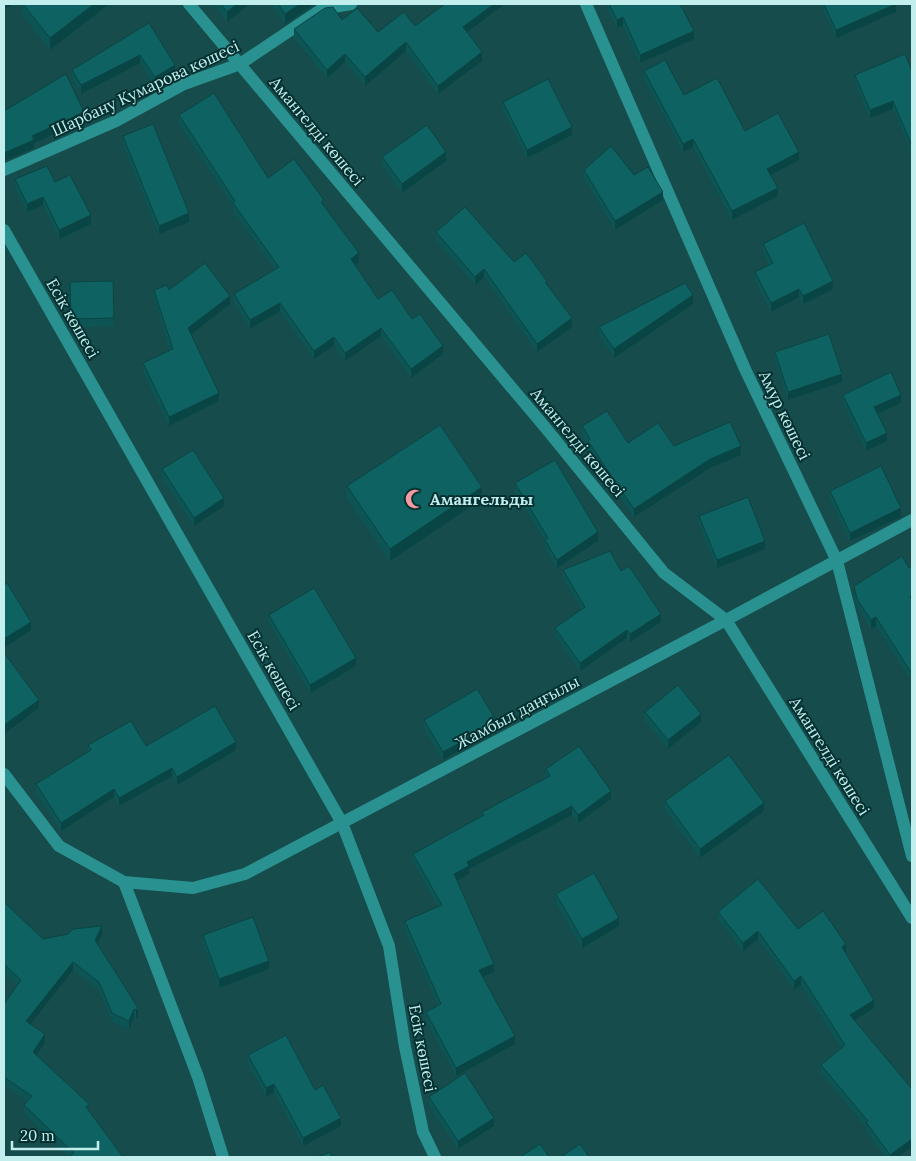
<svg xmlns="http://www.w3.org/2000/svg" width="916" height="1161" font-family="Lora,serif">
<style>
.lines{fill:none;stroke-linecap:round;stroke-linejoin:round}
.minor{stroke:#299291;stroke-width:12}
.tertiary{stroke:#299291;stroke-width:12}
.wall{fill:#0c5554}
.shaded-wall{fill:#0a4545}
.building{fill:#0e6362;stroke:#0a4545}
.labels{text-anchor:middle;dominant-baseline:central;stroke-width:4;stroke-linejoin:round;paint-order:stroke}
.street-label{font-size:16px;fill:#c2eeed;stroke:#033030}
.poi-label{font-size:16px;font-weight:bold;fill:#c2eeed;stroke:#033030;text-anchor:start}
</style>
<rect width="100%" height="100%" fill="#164c4c"/>
<g class="lines">
<g class="minor">
<path d="M189 4 544 426 664 573 726 620 912 918"/>
<path d="M586 4 745 369 837 561 912 856"/>
<path d="M4 170 116 121 184 84 240 64 322 9 351 4"/>
<path d="M4 230 342 823 389 946 405 1047 423 1132 435 1157"/>
<path d="M124 882 198 1077 223 1157"/>
</g>
<path class="tertiary" d="M4 774 59 846 124 882 193 888 245 874 726 620 912 520"/>
</g>
<g class="wall">
<path d="M22 4H109L50 50 22 15Z"/>
<path d="M213 4H250L227 22Z"/>
<path d="M271 4H315L285 24Z"/>
<path d="M605 4H680L694 39 640 63 623 26 617 28Z"/>
<path d="M821 4H895L896 12 836 38Z"/>
<path d="M342 20 378 32 415 26 467 32 482 61 438 94 406 51 365 86 345 62 327 78 294 38V29Z"/>
<path d="M149 23 175 73 155 86 140 63 81 94 72 78V70Z"/>
<path d="M644 71 684 95 799 160 771 175 778 196 732 220 693 147 683 152 644 79Z"/>
<path d="M912 71V154L893 109 870 118 855 83V75Z"/>
<path d="M503 102 572 135 527 158 503 110Z"/>
<path d="M179 115 268 178 324 205 359 262 354 265 378 299 412 319 443 354 411 378 381 336 345 361 334 345 314 359 280 311 250 329 234 302V294L275 270 233 211V206L179 124Z"/>
<path d="M123 136 189 222 159 234 123 145Z"/>
<path d="M382 157 446 161 402 193 382 165Z"/>
<path d="M584 170 634 175 663 200 615 230 584 178Z"/>
<path d="M15 179 55 182 91 224 59 239 43 205 27 212 15 187Z"/>
<path d="M436 232 514 262 572 327 537 352 484 277 475 285 436 241Z"/>
<path d="M763 244 833 289 803 304 799 297 771 312 755 280V272L769 264 763 252Z"/>
<path d="M113 281 114 326 71 328 70 282Z"/>
<path d="M154 290H169L230 304 191 334 219 401 169 426 143 372V363L170 350 154 298Z"/>
<path d="M693 304 614 358 599 335V327Z"/>
<path d="M775 352 842 382 788 400 775 360Z"/>
<path d="M843 395 901 403 877 414 887 441 866 451 843 403Z"/>
<path d="M582 426 628 443 741 455 710 468 634 517 588 449V444L582 435Z"/>
<path d="M162 469 224 506 194 526 162 478Z"/>
<path d="M515 483 598 541 557 568 545 548V541L515 492Z"/>
<path d="M347 486 482 499 390 561 347 499Z"/>
<path d="M830 491 901 517 850 541 830 499Z"/>
<path d="M699 516 765 549 717 568 699 524Z"/>
<path d="M912 566V682L876 626 871 629 857 607 854 594V586L909 568Z"/>
<path d="M563 570 621 571 661 622 630 642 627 638 580 671 555 636V628L581 609 563 578Z"/>
<path d="M269 615 356 666 310 693 269 623Z"/>
<path d="M645 712 701 722 668 749 645 721Z"/>
<path d="M424 720 497 730 443 760 424 729Z"/>
<path d="M88 745 146 746 236 750 177 785 172 776 119 806 114 797 61 831 36 793V784L88 752Z"/>
<path d="M546 769 611 799 578 823 572 815 469 869V874L457 880 494 972 483 977 515 1044 456 1076 426 1021V1012L438 1006 405 930V921L438 907 413 862V854L482 816V812L546 778Z"/>
<path d="M665 801 764 811 700 858 665 810Z"/>
<path d="M556 894 619 926 582 948 556 903Z"/>
<path d="M4 902 43 939 102 934 97 944 138 1008V1017L136 1019 134 1017 129 1029 112 1022 99 990 73 970 30 1024 45 1043 36 1055 89 1111 123 1157H69L24 1114V1105L27 1101 4 1085V1004L17 985 4 973Z"/>
<path d="M718 912 798 929 846 952H845L874 1008 855 1020 898 1157H885L866 1131V1127L821 1073V1065L841 1048 801 985 794 989 758 939 743 951 718 920Z"/>
<path d="M203 935 269 969 219 988 203 944Z"/>
<path d="M248 1055 315 1090 341 1126 303 1146 274 1092 266 1097 248 1064Z"/>
<path d="M429 1097 494 1126 458 1149 429 1106Z"/>
</g>
<g class="shaded-wall">
<path d="M4 4H14L4 10Z"/>
<path d="M94 4H109L50 50V38Z"/>
<path d="M237 4H250L227 22V12Z"/>
<path d="M300 4H315L285 24V14Z"/>
<path d="M494 4H505L463 35V27Z"/>
<path d="M896 4V12L836 38V30Z"/>
<path d="M623 17V26L617 28V20Z"/>
<path d="M694 31V39L640 63V55Z"/>
<path d="M406 42V51L365 86V77Z"/>
<path d="M482 52V61L438 94V86Z"/>
<path d="M345 54V62L327 78V70Z"/>
<path d="M140 55V63L81 94V85Z"/>
<path d="M175 65V73L155 86V77Z"/>
<path d="M893 101V109L870 118V110Z"/>
<path d="M84 112V120L34 143V148L4 161V153L32 136Z"/>
<path d="M572 127V135L527 158V150Z"/>
<path d="M693 139V147L683 152V144Z"/>
<path d="M446 152V161L402 193V184Z"/>
<path d="M799 152V160L767 177V169Z"/>
<path d="M778 188V196L732 220V211Z"/>
<path d="M663 192V200L615 230V221Z"/>
<path d="M43 197V205L27 212V204Z"/>
<path d="M189 213V222L159 234V226Z"/>
<path d="M91 215V224L59 239V230Z"/>
<path d="M359 253V262L351 268V259Z"/>
<path d="M484 269V277L475 285V277Z"/>
<path d="M833 281V289L803 304V296Z"/>
<path d="M799 289V297L771 312V303Z"/>
<path d="M693 295V304L614 358V349Z"/>
<path d="M230 296V304L188 337V328Z"/>
<path d="M280 303V311L250 329V320Z"/>
<path d="M572 318V327L537 352V344Z"/>
<path d="M381 328V336L345 361V353Z"/>
<path d="M334 337V345L314 359V351Z"/>
<path d="M443 346V354L411 378V369Z"/>
<path d="M842 374V382L788 400V392Z"/>
<path d="M219 393V401L169 426V417Z"/>
<path d="M901 395V403L874 415V407Z"/>
<path d="M887 433V441L866 451V443Z"/>
<path d="M741 446V455L710 468 634 517V509L710 459Z"/>
<path d="M482 487V499L390 561V549Z"/>
<path d="M224 498V506L194 526V518Z"/>
<path d="M901 508V517L850 541V533Z"/>
<path d="M598 532V541L557 568V560Z"/>
<path d="M765 541V549L717 568V560Z"/>
<path d="M661 614V622L630 642V634Z"/>
<path d="M876 617V626L871 629V620Z"/>
<path d="M31 622V630L4 648V639Z"/>
<path d="M627 630V638L580 671V663Z"/>
<path d="M356 658V666L310 693V685Z"/>
<path d="M39 700V708L4 734V725Z"/>
<path d="M701 714V722L668 749V740Z"/>
<path d="M497 722V730L443 760V752Z"/>
<path d="M236 742V750L177 785V777Z"/>
<path d="M172 768V776L119 806V798Z"/>
<path d="M114 789V797L61 831V823Z"/>
<path d="M611 791V799L578 823V815Z"/>
<path d="M764 803V811L700 858V849Z"/>
<path d="M572 806V815L469 869V874L454 882V874L467 862Z"/>
<path d="M619 918V926L582 948V939Z"/>
<path d="M102 926V934L95 949V940Z"/>
<path d="M758 931V939L743 951V943Z"/>
<path d="M846 944V952L842 955V947Z"/>
<path d="M269 961V969L219 988V979Z"/>
<path d="M73 962V970L26 1030V1021Z"/>
<path d="M494 964V972L479 979V970Z"/>
<path d="M801 976V985L794 989V981Z"/>
<path d="M874 1000V1008L850 1023V1015Z"/>
<path d="M138 1008V1017L136 1019V1010Z"/>
<path d="M134 1009V1017L129 1029V1021Z"/>
<path d="M45 1034V1043L33 1060V1052Z"/>
<path d="M515 1036V1044L456 1076V1068Z"/>
<path d="M274 1084V1092L266 1097V1088Z"/>
<path d="M341 1118V1126L303 1146V1138Z"/>
<path d="M494 1118V1126L458 1149V1141Z"/>
<path d="M912 1139V1147L898 1157H890V1155Z"/>
</g>
<g class="building">
<path d="M23 4H94L50 38Z"/>
<path d="M221 4H237L227 12Z"/>
<path d="M278 4H300L285 14Z"/>
<path d="M445 4H494L463 27 482 52 438 86 406 42 365 77 345 54 327 70 294 29 325 8 333 7 342 20 357 8 378 32 404 12 415 26Z"/>
<path d="M609 4H680L694 31 640 55 623 17 617 20Z"/>
<path d="M824 4H896L836 30Z"/>
<path d="M149 23 175 65 155 77 140 55 81 85 72 70Z"/>
<path d="M905 54 912 71V146L893 101 870 110 855 75Z"/>
<path d="M665 60 684 95 717 78 745 131 778 113 799 152 767 169 778 188 732 211 693 139 683 144 644 71Z"/>
<path d="M66 74 84 112 32 136 34 140 4 153V111Z"/>
<path d="M548 79 572 127 527 150 503 102Z"/>
<path d="M214 93 268 178 294 159 324 200 321 202 359 253 351 259 378 299 392 290 412 319 420 314 443 346 411 369 381 328 345 353 334 337 314 351 280 303 250 320 234 294 279 267 233 203 235 201 179 115Z"/>
<path d="M153 124 189 213 159 226 123 136Z"/>
<path d="M427 125 446 152 402 184 382 157Z"/>
<path d="M611 146 634 175 648 167 663 192 615 221 584 170Z"/>
<path d="M47 166 55 182 70 175 91 215 59 230 43 197 27 204 15 179Z"/>
<path d="M465 207 514 262 526 253 547 281 545 282 572 318 537 344 484 269 475 277 436 232Z"/>
<path d="M804 223 833 281 803 296 799 289 771 303 755 272 773 263 763 244Z"/>
<path d="M205 263 230 296 188 328 219 393 169 417 143 363 173 349 154 290 167 285 169 290Z"/>
<path d="M113 281 114 318 71 319 70 282Z"/>
<path d="M685 283 693 295 614 349 599 327Z"/>
<path d="M829 334 842 374 788 392 775 352Z"/>
<path d="M891 372 901 395 874 407 887 433 866 443 843 395Z"/>
<path d="M607 411 628 443 658 423 674 446 730 422 741 446 710 459 634 509 588 441 590 439 582 426Z"/>
<path d="M440 425 482 487 390 549 347 486Z"/>
<path d="M193 450 224 498 194 518 162 469Z"/>
<path d="M555 460 598 532 557 560 545 540 548 538 515 483Z"/>
<path d="M881 466 901 508 850 533 830 491Z"/>
<path d="M748 497 765 541 717 560 699 516Z"/>
<path d="M610 551 621 571 629 566 661 614 630 634 627 630 580 663 555 628 585 607 563 570Z"/>
<path d="M902 556 909 568 912 566V595L910 596 912 601V674L876 617 871 620 857 599 854 586Z"/>
<path d="M7 583 31 622 4 639V585Z"/>
<path d="M314 588 356 658 310 685 269 615Z"/>
<path d="M5 654 39 700 4 725V655Z"/>
<path d="M678 685 701 714 668 740 645 712Z"/>
<path d="M477 689 497 722 443 752 424 720Z"/>
<path d="M215 706 236 742 177 777 172 768 119 798 114 789 61 823 36 784 91 750 88 745 131 721 146 746Z"/>
<path d="M579 746 611 791 578 815 572 806 467 862 469 866 454 874 494 964 479 970 515 1036 456 1068 426 1012 441 1004 405 921 442 905 413 854 484 815 482 812 550 776 546 769Z"/>
<path d="M729 755 764 803 700 849 665 801Z"/>
<path d="M594 873 619 918 582 939 556 894Z"/>
<path d="M758 879 798 929 823 911 846 944 842 947 874 1000 850 1015 912 1089V1139L890 1155 866 1122 868 1121 821 1065 845 1045 801 976 794 981 758 931 743 943 718 912Z"/>
<path d="M4 902 43 939 68 934 73 929 102 926 95 940 138 1008 136 1010 134 1009 129 1021 112 1013 99 982 73 962 26 1021 45 1034 33 1052 89 1104 86 1107 123 1157H69L74 1153 24 1105 32 1096 4 1077V1004L21 980 4 964Z"/>
<path d="M253 917 269 961 219 979 203 935Z"/>
<path d="M286 1035 315 1090 323 1085 341 1118 303 1138 274 1084 266 1088 248 1055Z"/>
<path d="M465 1073 494 1118 458 1141 429 1097Z"/>
<path d="M540 1144 549 1157H520Z"/>
<path d="M580 1144 589 1157H561Z"/>
<path d="M330 1152 332 1157H318Z"/>
</g>
<defs>
<symbol id="mosque-bare" viewBox="-9 -9 18 18"><path d="M3.5-4.9A6 6 0 1 0 3.5 4.9A5 5 0 1 1 3.5-4.9Z" fill="#f49aa2" stroke="#033030" stroke-width="2.5" paint-order="stroke"/></symbol>
</defs>
<g fill-rule="evenodd">
<use href="#mosque-bare" x="401" y="485" width="28" height="28"/>
</g>
<g class="labels">
<g class="street-label">
<text transform="translate(145 88) rotate(-25)">Шарбану Кумарова көшесі</text>
<text transform="translate(317 131) rotate(50)">Амангелді көшесі</text>
<text transform="translate(73 318) rotate(60)">Есік көшесі</text>
<text transform="translate(785 415) rotate(64)">Амур көшесі</text>
<text transform="translate(578 442) rotate(50)">Амангелді көшесі</text>
<text transform="translate(274 670) rotate(60)">Есік көшесі</text>
<text transform="translate(517 712) rotate(-28)">Жамбыл даңғылы</text>
<text transform="translate(830 756) rotate(58)">Амангелді көшесі</text>
<text transform="translate(423 1048) rotate(79)">Есік көшесі</text>
</g>
<g class="poi-label">
<text x="430" y="499">Амангельды</text>
</g>
</g>
<rect width="916" height="1161" fill="none" stroke="#c2eeed" stroke-width="10"/>
<path d="M12 1141v8h86v-8" fill="none" stroke="#c2eeed" stroke-width="2.5"/>
<text x="20" y="1141" font-size="15" fill="#c2eeed" stroke="#033030" stroke-width="4" paint-order="stroke">20 m</text>
</svg>
